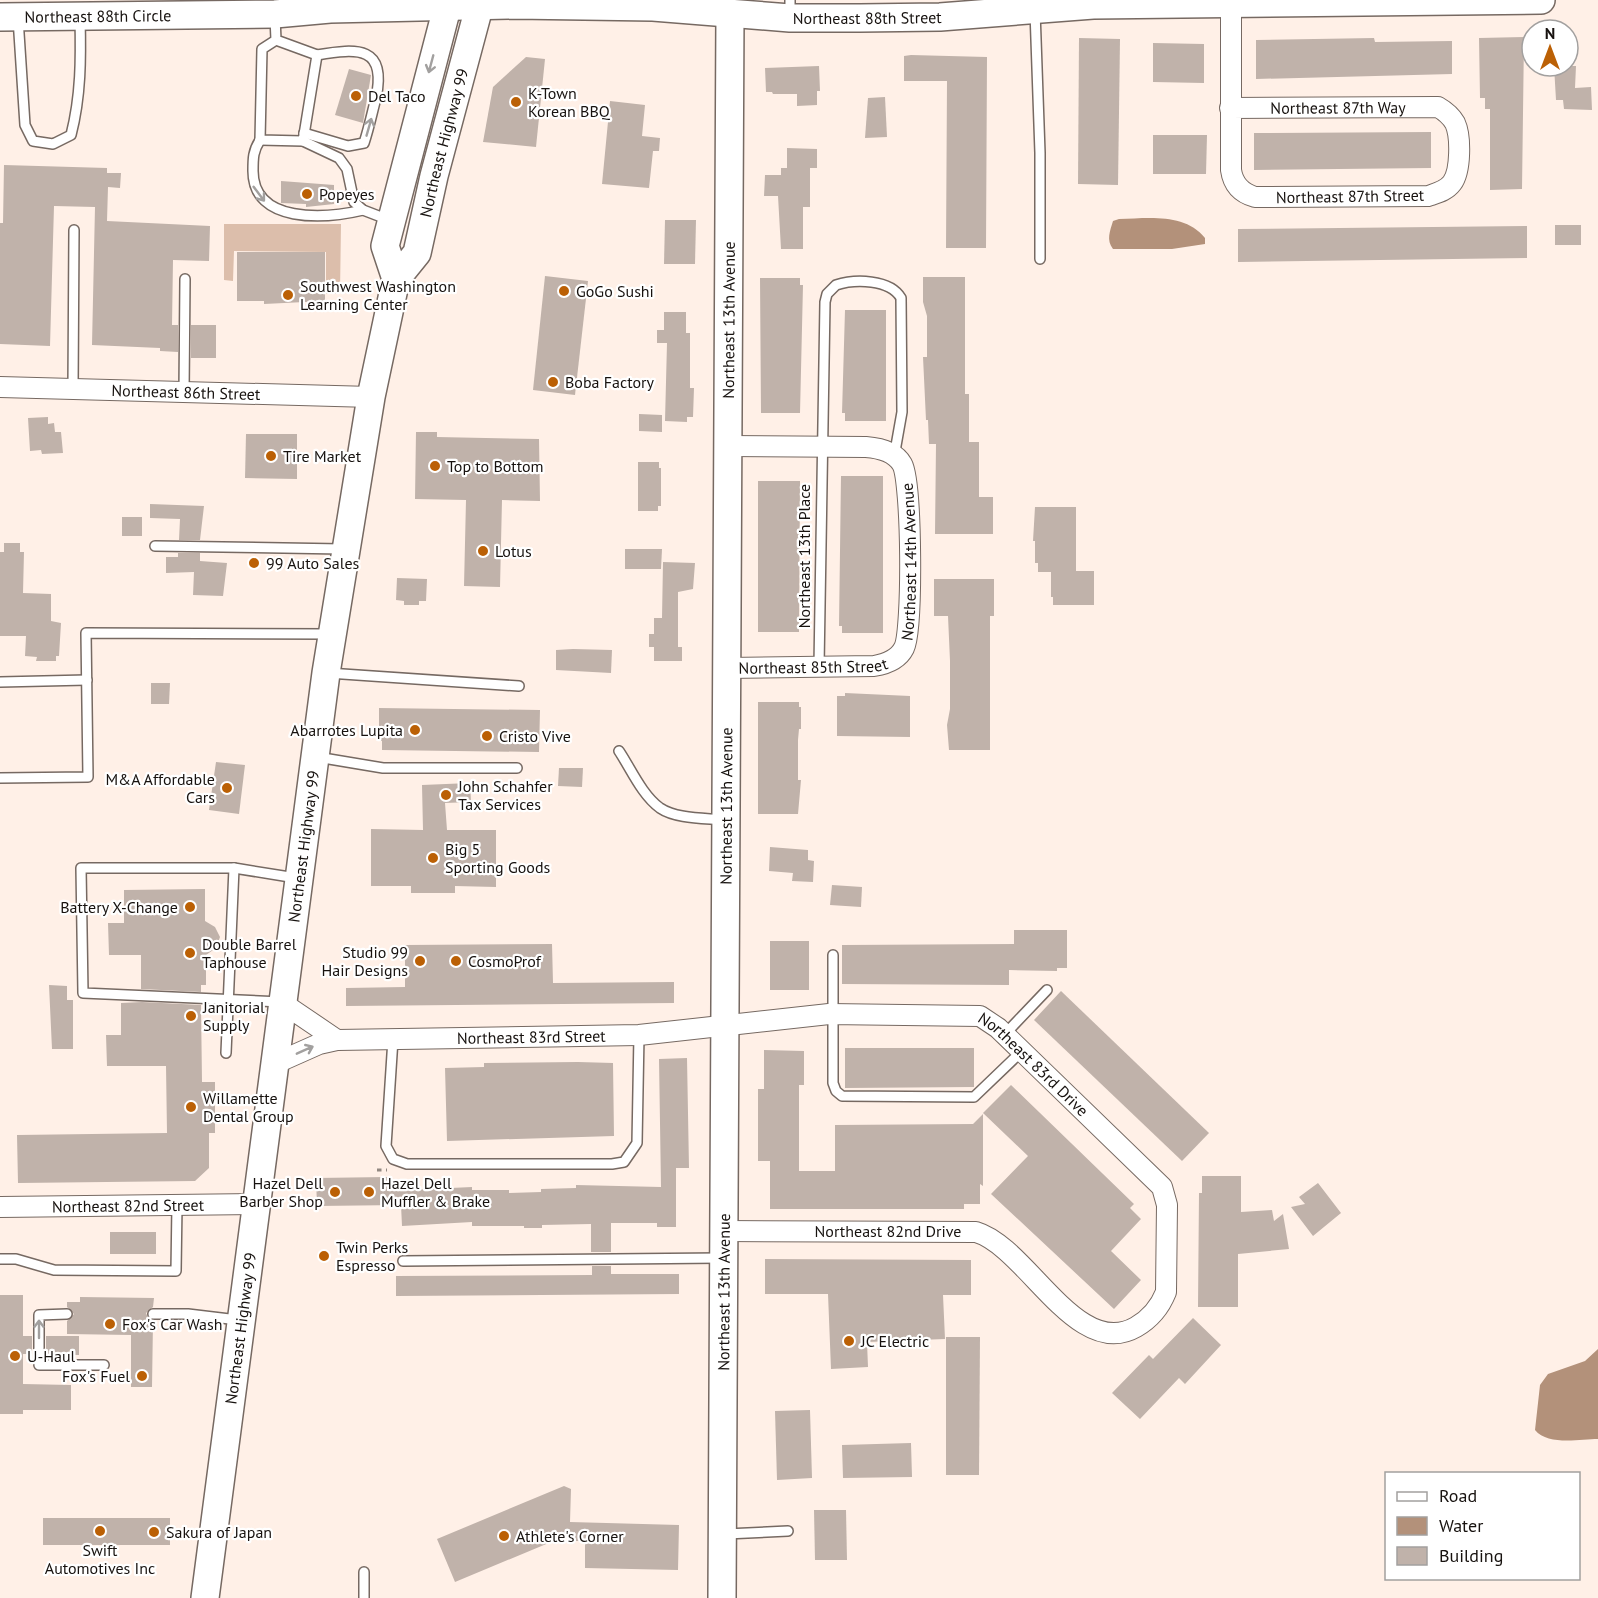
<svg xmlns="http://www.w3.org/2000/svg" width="1598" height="1598" font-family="'PT Sans',sans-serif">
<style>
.green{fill:#dcbeab}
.water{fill:#b3917a}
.building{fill:#c0b2aa}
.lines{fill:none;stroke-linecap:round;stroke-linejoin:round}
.lane-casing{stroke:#766962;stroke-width:12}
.street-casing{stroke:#766962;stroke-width:22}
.secondary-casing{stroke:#766962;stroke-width:30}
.path{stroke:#928881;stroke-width:3;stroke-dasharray:4.5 4.5;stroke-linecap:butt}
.lane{stroke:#fff;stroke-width:9}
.street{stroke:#fff;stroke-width:20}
.secondary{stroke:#fff;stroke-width:27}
.oneway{stroke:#a2a09f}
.poi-dot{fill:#bb6005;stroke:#fff;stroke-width:2}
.labels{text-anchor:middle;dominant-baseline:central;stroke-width:4.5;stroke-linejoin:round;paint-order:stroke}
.street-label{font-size:16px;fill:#17120f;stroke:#fff}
.poi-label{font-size:16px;fill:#17120f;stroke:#fff;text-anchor:start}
</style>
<rect width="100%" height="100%" fill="#fff0e7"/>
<path class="green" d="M224 224H341L340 294H326V252L234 251 233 281 224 280Z"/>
<g class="water">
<path d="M1119 219C1150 218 1185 213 1205 238V244L1172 249H1113C1106 240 1110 231 1113 221Z"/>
<path d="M1598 1349V1439C1580 1439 1548 1446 1535 1430L1540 1385 1548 1374 1585 1361Z"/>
</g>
<g class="building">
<path d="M1524 37 1522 189 1490 190V109H1485V98H1480L1479 38Z"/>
<path d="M1079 38 1120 39 1118 185 1078 184Z"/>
<path d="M1374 38 1375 42 1452 41V74L1256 79V40Z"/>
<path d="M1153 43 1204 44V83L1153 82Z"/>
<path d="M911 55 987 57 986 248H946L947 81H904V56Z"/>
<path d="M526 57 545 59 536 147 483 142 493 87Z"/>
<path d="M819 66 820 91H817V105L797 106V94H773L772 92H766L765 68Z"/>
<path d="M1554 66H1576L1575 88 1591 87 1592 110 1564 109 1563 100H1556Z"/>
<path d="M349 69 371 75 363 123 335 115Z"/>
<path d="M885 97 887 137 865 138 868 98Z"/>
<path d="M610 101 645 105 642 136 660 138 659 151H653L649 188 602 184Z"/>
<path d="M1431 132V168L1254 170V133Z"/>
<path d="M1153 135H1207L1206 174H1153Z"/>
<path d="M787 148 817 149V168H810V207H803V249H781L778 196H764L765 175H781V168H787Z"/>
<path d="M4 165 107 168V173H121L120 188 108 187 107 221 210 226 209 261 173 260 172 325H178V352L160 351V348L92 345 95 207 54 206 50 346 0 344V223H3Z"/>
<path d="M281 181 334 185V204L306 207V204L281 203Z"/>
<path d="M665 220H696L695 264H664Z"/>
<rect x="1555" y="225" width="26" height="20"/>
<path d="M1527 226V258L1238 262V229Z"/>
<path d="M237 252H325V301L264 304V301H237Z"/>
<path d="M545 276 588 281 575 395 533 390Z"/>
<path d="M923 277H965V394H969V442H979V497H993V534H935L936 444H929L928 420H926L923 357H927V316L923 302Z"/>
<path d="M760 278H800V285H803L800 413H761Z"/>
<path d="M845 310H886V421H845V413H842Z"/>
<path d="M664 312H686V333H690V388H694L693 417H687V422L665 421 667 343H657V330H664Z"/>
<rect x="191" y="325" width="25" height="33"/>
<path d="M639 414 662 415V432L639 431Z"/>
<path d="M48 417V424L54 423 55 432H61L63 453 42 454 41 450 30 451 28 418Z"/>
<path d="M416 432H437V437L539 439 540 501 502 500 500 587 464 586 466 500 415 499Z"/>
<path d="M246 434H297V479L245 478Z"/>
<path d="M638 462H659V468H661V506H658V511H638Z"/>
<path d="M841 476H883V633H842V626H839Z"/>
<path d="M758 481H800L799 632H758Z"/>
<path d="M150 504 204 506 200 540H179L180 519 150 518Z"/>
<path d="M1035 507H1076V571H1094V605H1053V597H1051V572H1038V563H1035V541H1033Z"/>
<rect x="122" y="517" width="20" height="19"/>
<path d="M4 543H20V552H24L23 593 51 594V621L61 623 59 656H56V661H36L37 657 25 656 26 636H0V552H4Z"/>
<path d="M625 549H662L661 569H625Z"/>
<path d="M178 553H200V561L227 563 223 596 193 595 194 572 166 573V557H178Z"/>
<path d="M663 562 695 563 693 589 678 592V647H682V661H654V647H649V634H654V618H662Z"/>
<path d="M397 578 427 579 426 601H419V605H404V601L396 600Z"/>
<path d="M934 579H994V616H990V750H949L947 725 950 709V661L948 616H934Z"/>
<path d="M573 649 612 650 611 673 556 670V650Z"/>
<path d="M151 683H170L169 704H151Z"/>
<path d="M845 693 910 696V737L837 736V696H845Z"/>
<path d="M758 702H799V707H801V729H799L798 740V780H801L798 814H758Z"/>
<path d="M379 708 540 710 539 752 382 750V741L379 740Z"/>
<path d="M216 762 245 765 239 814 209 810Z"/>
<path d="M559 768H583L582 787 558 786Z"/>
<path d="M470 783 471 802 445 803 447 830H496V887L455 886V893H411V886H371V829L423 830 422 785Z"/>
<path d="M770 847 808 850V860L814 861 813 882 792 881 793 873 769 871Z"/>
<path d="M832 885 862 887 861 907 830 905Z"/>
<path d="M205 889V921L215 927 220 937 216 948 206 955V985H201V992L141 989V955H109L108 923H124V890Z"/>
<path d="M1014 930H1067V968H1057V971L1009 970V985L842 984V945L1014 944Z"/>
<rect x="770" y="941" width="39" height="49"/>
<path d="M552 944 553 983 674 982V1003L346 1006V988L405 987V945Z"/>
<path d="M49 985 67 986V1000H73V1049H52Z"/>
<path d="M1061 991 1209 1133 1182 1161 1034 1020Z"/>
<path d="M142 1002 201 1005 202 1082H215V1133H209V1168L195 1181 18 1183 17 1135 167 1133 166 1066H107L106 1035H121V1003Z"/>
<path d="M845 1048H974V1087L845 1088Z"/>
<path d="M764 1050 804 1051V1085H799V1171H835V1125L973 1124 983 1114V1186L980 1184V1204H964V1209H770V1161H758V1089H764Z"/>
<path d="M687 1058 689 1168H676V1227H657V1223H611V1252H591V1224L542 1225V1228H524V1226H472V1222L402 1226 401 1205 317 1206 316 1178 387 1177V1191L472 1187V1190H509V1193L541 1192V1189L576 1188V1185L661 1187 659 1059Z"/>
<path d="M578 1062 613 1063 614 1136 447 1141 445 1068 484 1067V1063Z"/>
<path d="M1011 1085 1134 1204 1130 1208 1141 1219 1111 1251 1141 1280 1114 1309 991 1194 1028 1156 983 1113Z"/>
<path d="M1202 1176H1241V1212L1272 1210 1274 1221 1283 1214 1289 1249 1238 1254V1307H1198L1199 1193H1202Z"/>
<path d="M1318 1183 1341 1213 1313 1236 1291 1207 1305 1204 1299 1197Z"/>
<rect x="110" y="1232" width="46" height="22"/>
<path d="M765 1259 971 1260V1295H943L945 1339 867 1342 868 1367 831 1369 828 1294H765Z"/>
<path d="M592 1266H611V1274H679V1294L396 1296V1276L592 1275Z"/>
<path d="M0 1295H23V1336H32V1354H23V1384L71 1385V1410H23V1414H0Z"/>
<path d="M80 1297 154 1298 153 1307 146 1313 148 1318 153 1321 152 1387H131V1335L67 1334V1321L74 1314 67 1307V1302H80Z"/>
<path d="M1193 1318 1221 1345 1185 1384 1179 1378 1140 1419 1112 1393 1149 1355 1153 1359Z"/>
<path d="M46 1336H79V1355L46 1354Z"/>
<path d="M946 1337H980L979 1475H946Z"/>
<path d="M810 1410 812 1478 777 1480 775 1411Z"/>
<path d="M911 1443 912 1477 843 1478 842 1445Z"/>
<path d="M564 1486 571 1489 570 1522 679 1525 678 1570 585 1568V1541H575V1532L455 1582 437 1539Z"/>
<path d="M814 1510H846L847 1560H815Z"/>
<rect x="43" y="1518" width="127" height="27"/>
</g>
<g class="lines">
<defs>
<g id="lane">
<path d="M790 0V16"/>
<path d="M1035 11 1040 153V259"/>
<path d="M275 17 276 40 262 49 260 140 303 141 317 55 276 40"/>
<path d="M18 18 25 125 33 141 53 144 71 135C81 96 81 58 80 18"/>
<path d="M304 133 348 146 364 143C369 128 372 113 376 98 387 46 358 48 317 55"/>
<path d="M260 140C253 151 253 158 253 171 253 224 325 219 363 210"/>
<path d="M303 141 339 158 347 169 354 202 363 210 389 220"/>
<path d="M73 389 74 230"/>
<path d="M184 392 185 279"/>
<path d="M155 546 342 549"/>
<path d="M819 666 825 302 827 294 836 285C855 279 890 279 901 298L902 412 894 457"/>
<path d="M328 673 519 686"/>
<path d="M0 682 87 680"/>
<path d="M619 751C631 769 642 795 660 808 676 819 705 818 724 820"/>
<path d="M317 757 383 768H517"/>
<path d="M0 778 88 777 86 633 329 634"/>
<path d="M833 955V1083L836 1091 842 1096 974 1097 1022 1051"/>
<path d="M281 1002 83 993 81 868H234L296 878"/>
<path d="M1005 1034 1047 990"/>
<path d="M393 1039 386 1146 393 1159 407 1164H612L624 1162 637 1143 639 1035"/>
<path d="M226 1053 234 868"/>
<path d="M0 1259H16L54 1270 176 1271 177 1205"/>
<path d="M403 1261 721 1258"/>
<path d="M67 1314 39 1315V1365H104"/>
<path d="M153 1314H188L238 1320"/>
<path d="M726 1534 788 1531"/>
<path d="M364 1572V1598"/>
</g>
<g id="street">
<path id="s1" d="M1230 108 1438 107C1445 111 1451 116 1455 123 1461 136 1461 171 1452 183 1446 191 1437 193 1428 196L1255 197C1241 193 1233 184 1231 170V0"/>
<path id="s2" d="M0 387 371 397"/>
<path id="s3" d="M727 668 874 666C886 664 898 660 904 648 913 630 912 481 902 464 895 452 879 448 866 447L728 446"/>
<path d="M281 1002 337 1040"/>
<path id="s4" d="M274 1064 319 1044 337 1040 639 1035 829 1014 980 1016 998 1028 1162 1187 1167 1205 1166 1292C1160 1307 1150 1319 1136 1327 1077 1361 1027 1247 976 1232L724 1231"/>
<path id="s5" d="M0 1207 256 1204"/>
</g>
<g id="secondary">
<path id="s6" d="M0 17 275 14 330 9 515 5 653 7 790 18H860L940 17 1093 5 1541 0"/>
<path d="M396 279 385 246 449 0"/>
<path id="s7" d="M205 1598 326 673 371 397 396 279 417 253 434 176 481 0"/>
<path id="s8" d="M722 1598 730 13"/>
</g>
</defs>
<use href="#lane" class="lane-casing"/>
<use href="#street" class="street-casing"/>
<use href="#secondary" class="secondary-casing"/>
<path class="path" d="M377 1170H387"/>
<use href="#lane" class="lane"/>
<use href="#street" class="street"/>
<use href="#secondary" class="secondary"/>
</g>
<defs><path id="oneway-shaft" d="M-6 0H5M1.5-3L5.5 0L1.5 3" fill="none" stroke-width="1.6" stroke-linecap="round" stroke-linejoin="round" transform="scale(1.5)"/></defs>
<g class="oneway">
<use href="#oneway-shaft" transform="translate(431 64) rotate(105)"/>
<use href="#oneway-shaft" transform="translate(369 127) rotate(-74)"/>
<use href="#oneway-shaft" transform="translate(259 194) rotate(53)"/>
<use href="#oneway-shaft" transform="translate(305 1050) rotate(-24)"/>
<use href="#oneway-shaft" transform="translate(39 1329) rotate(-90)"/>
</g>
<g class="poi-dot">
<circle cx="356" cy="96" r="6"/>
<circle cx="516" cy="102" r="6"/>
<circle cx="307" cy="194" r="6"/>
<circle cx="564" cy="291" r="6"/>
<circle cx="288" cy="295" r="6"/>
<circle cx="553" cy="382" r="6"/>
<circle cx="271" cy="456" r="6"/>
<circle cx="435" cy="466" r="6"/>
<circle cx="483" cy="551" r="6"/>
<circle cx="254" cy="563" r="6"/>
<circle cx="415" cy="730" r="6"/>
<circle cx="487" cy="736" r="6"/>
<circle cx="227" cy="788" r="6"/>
<circle cx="446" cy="795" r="6"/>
<circle cx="433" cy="858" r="6"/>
<circle cx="190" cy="907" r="6"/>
<circle cx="190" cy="953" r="6"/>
<circle cx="420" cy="961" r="6"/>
<circle cx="456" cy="961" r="6"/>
<circle cx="191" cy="1016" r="6"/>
<circle cx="191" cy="1107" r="6"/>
<circle cx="335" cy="1192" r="6"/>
<circle cx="369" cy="1192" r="6"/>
<circle cx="324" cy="1256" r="6"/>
<circle cx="110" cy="1324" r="6"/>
<circle cx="849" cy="1341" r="6"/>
<circle cx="15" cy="1356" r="6"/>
<circle cx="142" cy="1376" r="6"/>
<circle cx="100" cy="1531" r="6"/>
<circle cx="154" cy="1532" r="6"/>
<circle cx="504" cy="1536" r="6"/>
</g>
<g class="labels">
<g class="street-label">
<text stroke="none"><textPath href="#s6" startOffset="98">Northeast 88th Circle</textPath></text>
<text stroke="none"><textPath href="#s6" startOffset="868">Northeast 88th Street</textPath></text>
<text stroke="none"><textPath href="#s1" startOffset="108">Northeast 87th Way</textPath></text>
<text stroke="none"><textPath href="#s7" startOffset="1480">Northeast Highway 99</textPath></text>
<text transform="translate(1350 196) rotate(-1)">Northeast 87th Street</text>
<text stroke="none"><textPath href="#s8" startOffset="1278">Northeast 13th Avenue</textPath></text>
<text stroke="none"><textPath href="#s2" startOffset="186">Northeast 86th Street</textPath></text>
<text transform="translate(804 556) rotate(-90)">Northeast 13th Place</text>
<text stroke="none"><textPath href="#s3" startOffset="270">Northeast 14th Avenue</textPath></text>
<text stroke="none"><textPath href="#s3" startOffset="86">Northeast 85th Street</textPath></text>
<text stroke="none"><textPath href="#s8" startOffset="792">Northeast 13th Avenue</textPath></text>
<text stroke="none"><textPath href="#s7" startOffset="758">Northeast Highway 99</textPath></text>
<text stroke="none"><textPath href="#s4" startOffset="262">Northeast 83rd Street</textPath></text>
<text stroke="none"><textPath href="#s4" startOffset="784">Northeast 83rd Drive</textPath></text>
<text stroke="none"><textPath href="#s5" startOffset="128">Northeast 82nd Street</textPath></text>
<text x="888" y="1231">Northeast 82nd Drive</text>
<text stroke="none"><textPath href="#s8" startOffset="306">Northeast 13th Avenue</textPath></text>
<text stroke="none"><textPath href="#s7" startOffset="272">Northeast Highway 99</textPath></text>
</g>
<g class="poi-label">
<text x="528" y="93">K-Town<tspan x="528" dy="18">Korean BBQ</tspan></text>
<text x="368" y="96">Del Taco</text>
<text x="319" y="194">Popeyes</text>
<text x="300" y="286">Southwest Washington<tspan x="300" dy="18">Learning Center</tspan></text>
<text x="576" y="291">GoGo Sushi</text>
<text x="565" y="382">Boba Factory</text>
<text x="283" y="456">Tire Market</text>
<text x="447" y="466">Top to Bottom</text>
<text x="495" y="551">Lotus</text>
<text x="266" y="563">99 Auto Sales</text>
<text x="403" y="730" text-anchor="end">Abarrotes Lupita</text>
<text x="499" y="736">Cristo Vive</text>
<text x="215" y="779" text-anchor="end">M&amp;A Affordable<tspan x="215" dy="18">Cars</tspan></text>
<text x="458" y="786">John Schahfer<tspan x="458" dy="18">Tax Services</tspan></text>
<text x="445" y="849">Big 5<tspan x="445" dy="18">Sporting Goods</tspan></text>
<text x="178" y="907" text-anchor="end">Battery X-Change</text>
<text x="202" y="944">Double Barrel<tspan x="202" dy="18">Taphouse</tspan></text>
<text x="408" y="952" text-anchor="end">Studio 99<tspan x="408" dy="18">Hair Designs</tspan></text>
<text x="468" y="961">CosmoProf</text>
<text x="203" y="1007">Janitorial<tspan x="203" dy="18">Supply</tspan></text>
<text x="203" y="1098">Willamette<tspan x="203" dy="18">Dental Group</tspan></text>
<text x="323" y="1183" text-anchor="end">Hazel Dell<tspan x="323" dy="18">Barber Shop</tspan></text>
<text x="381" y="1183">Hazel Dell<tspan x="381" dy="18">Muffler &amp; Brake</tspan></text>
<text x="336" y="1247">Twin Perks<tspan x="336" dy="18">Espresso</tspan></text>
<text x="122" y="1324">Fox's Car Wash</text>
<text x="861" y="1341">JC Electric</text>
<text x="27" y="1356">U-Haul</text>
<text x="130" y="1376" text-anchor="end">Fox's Fuel</text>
<text x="166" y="1532">Sakura of Japan</text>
<text x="516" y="1536">Athlete's Corner</text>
<text x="100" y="1550" text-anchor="middle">Swift<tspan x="100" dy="18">Automotives Inc</tspan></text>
</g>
</g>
<rect x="1385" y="1472" width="195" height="108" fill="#ffffff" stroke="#a2a09f" stroke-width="1.5"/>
<rect x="1397" y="1492" width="30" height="9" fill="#ffffff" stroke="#a2a09f" stroke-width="1.5"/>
<text x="1439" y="1502" font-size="18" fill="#17120f">Road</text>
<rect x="1397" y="1517" width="30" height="18" fill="#b3917a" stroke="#a2a09f" stroke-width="1.5"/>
<text x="1439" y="1532" font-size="18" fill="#17120f">Water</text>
<rect x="1397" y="1547" width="30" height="18" fill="#c0b2aa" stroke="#a2a09f" stroke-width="1.5"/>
<text x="1439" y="1562" font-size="18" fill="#17120f">Building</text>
<g transform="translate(1550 48)"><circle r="28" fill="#ffffff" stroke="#a2a09f" stroke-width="1.5"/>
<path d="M0-4.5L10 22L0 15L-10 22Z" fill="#bb6005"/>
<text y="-9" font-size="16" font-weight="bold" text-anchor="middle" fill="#17120f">N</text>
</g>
</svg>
